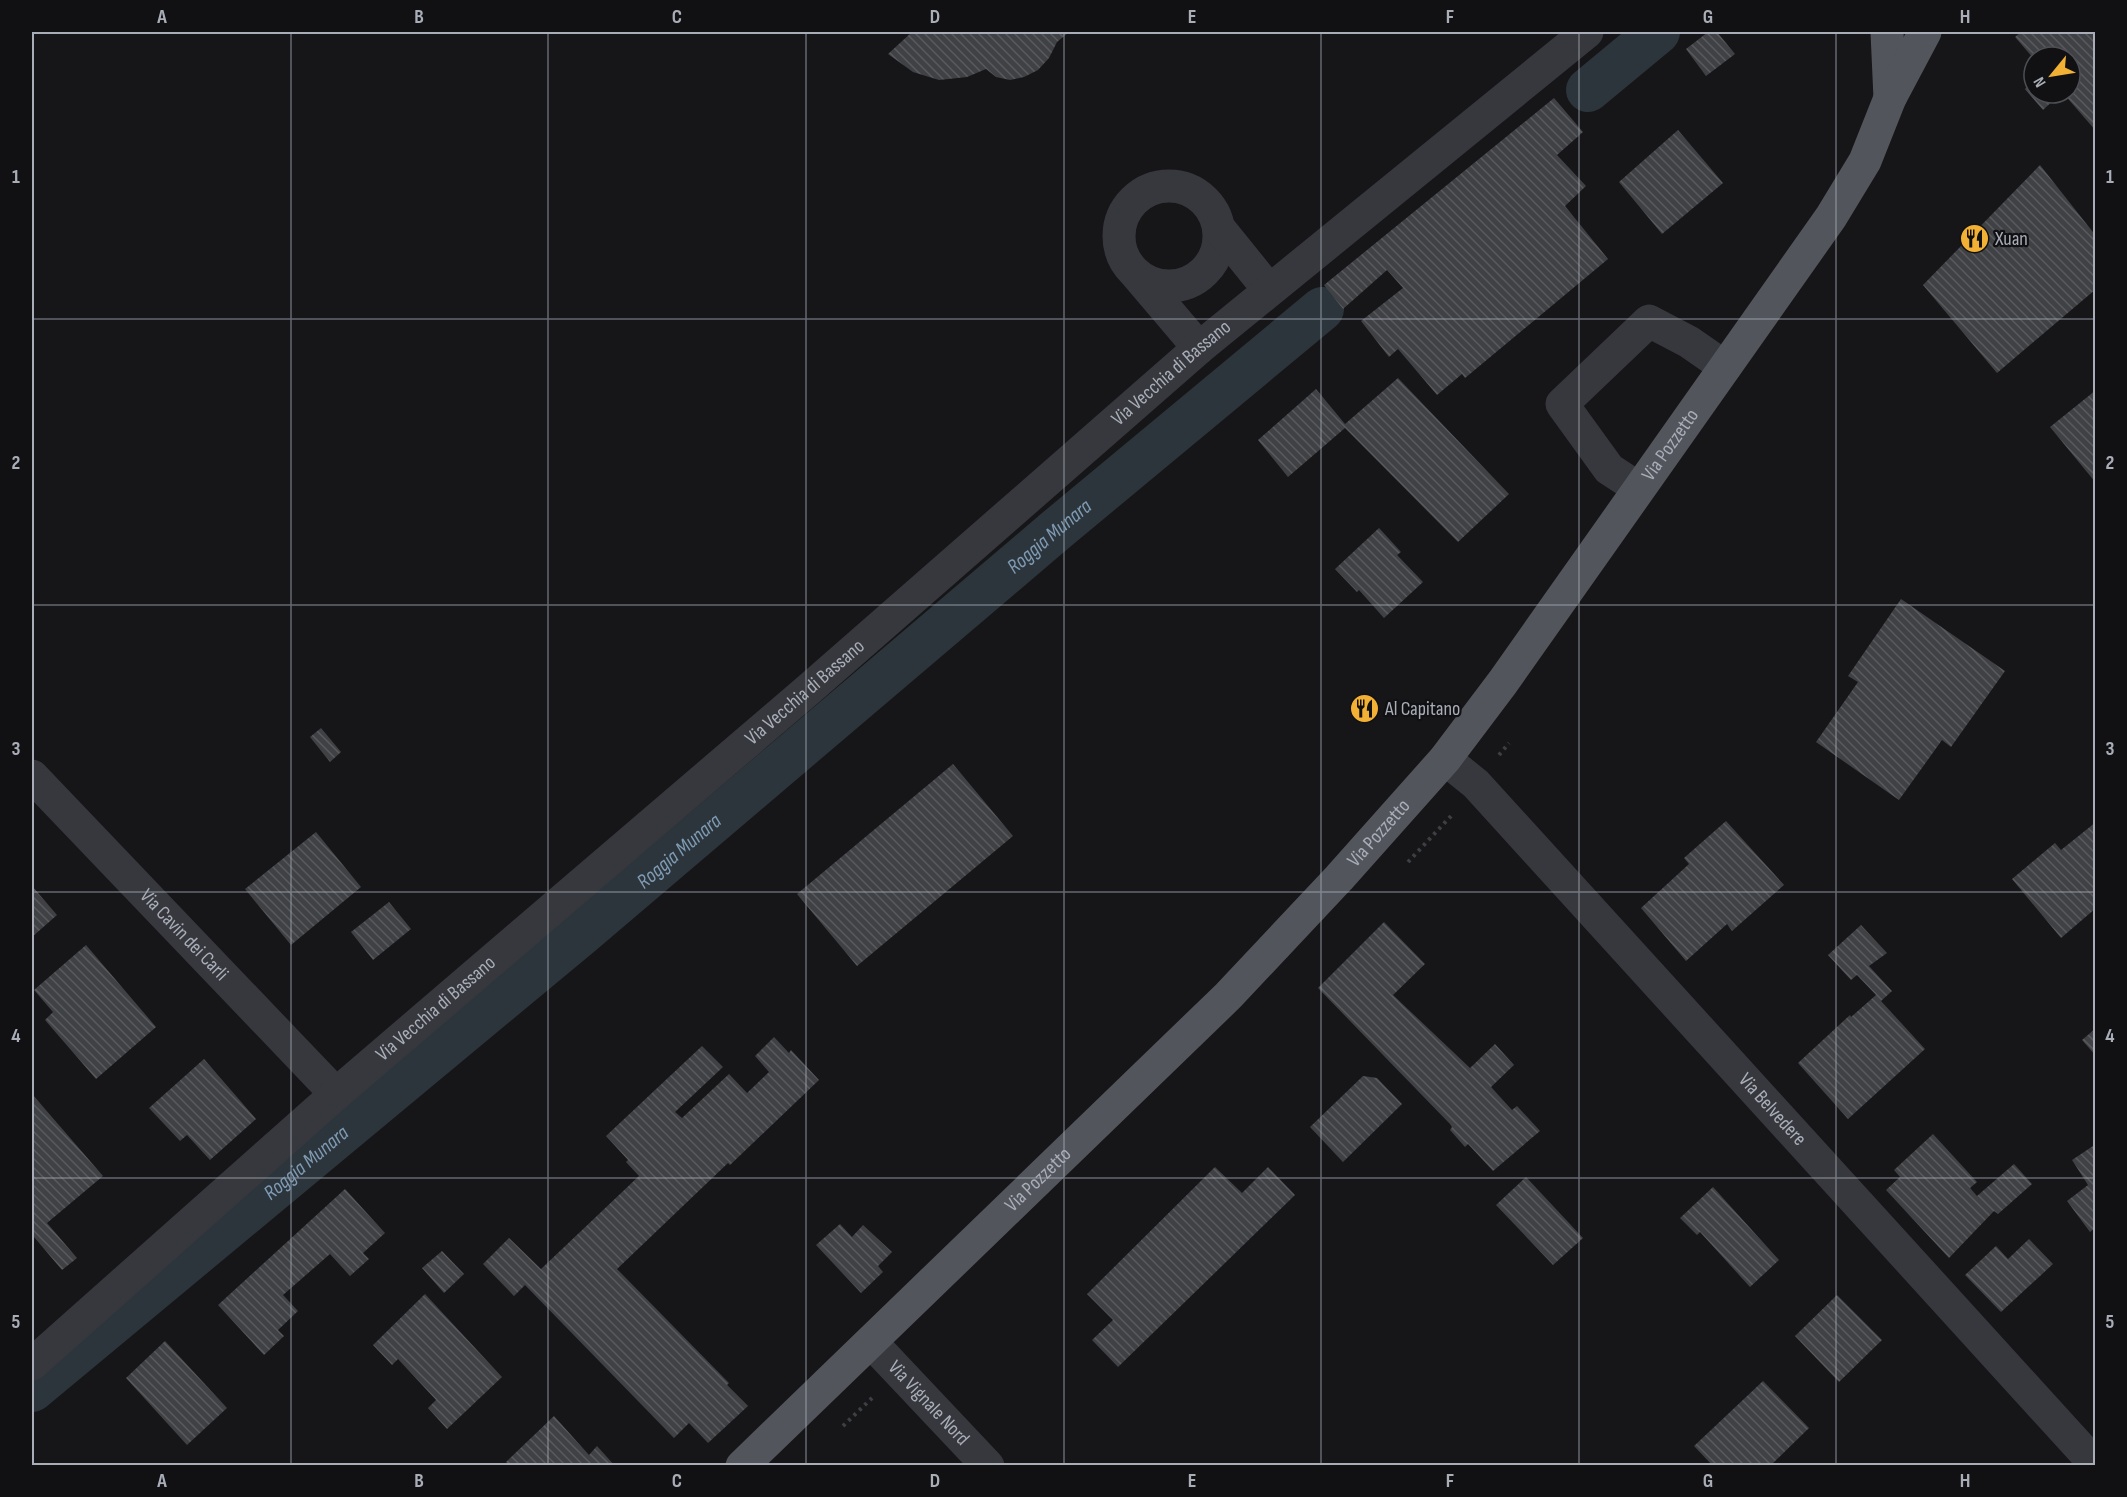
<svg xmlns="http://www.w3.org/2000/svg" width="2127" height="1497" font-family="'Sofia Sans Condensed',sans-serif">
<style>
.lines{fill:none;stroke-linecap:round;stroke-linejoin:round}
.canal{stroke:#2c353c;stroke-width:44}
.building{fill:url(#building-back-hatch)}
.path{stroke:#3d3f44;stroke-width:4;stroke-dasharray:3 4.5;stroke-linecap:butt}
.minor{stroke:#37383d;stroke-width:33}
.major{stroke:#53555c;stroke-width:33}
.grid{fill:none;stroke:#a8adb8;stroke-width:1.5;stroke-opacity:0.55}
.labels{text-anchor:middle;dominant-baseline:central;stroke-width:4.5;stroke-linejoin:round;paint-order:stroke}
.poi-label{font-size:20px;fill:#a8adb8;stroke:#111113;text-anchor:start}
.street-label{font-size:20px;fill:#a8adb8;stroke:#111113}
.water-label{font-size:21px;font-style:italic;fill:#7f9bb3;stroke:#111113}
.neatline{fill:none;stroke:#a8adb8;stroke-width:2}
.grid-label{font-size:20px;text-anchor:middle;font-weight:bold;fill:#a8adb8}
</style>
<defs>
<pattern id="building-back-hatch" width="6" height="6" patternUnits="userSpaceOnUse" patternTransform="scale(1.5)"><rect width="6" height="6" fill="#404145"/><path d="M-1 5l2 2M0 0l6 6M5-1l2 2" fill="none" stroke="#595a5e"/></pattern>
</defs>
<rect width="100%" height="100%" fill="#161618"/>
<g class="lines">
<g class="canal">
<path d="M1588 90 1658 32"/>
<path id="s1" d="M32 1390 581 934 1056 530 1322 309"/>
</g>
</g>
<g class="building">
<path d="M912 32H1069L1057 42 1049 58 1038 70 1024 77 1010 80 996 77 986 69 967 77 939 80 913 72 888 54Z"/>
<path d="M1708 32H1717L1735 54 1706 76 1686 49Z"/>
<path d="M2021 32H2096V131L2063 93H2070V57H2034V59L2015 37Z"/>
<path d="M2034 79V93H2061L2043 110 2025 89Z"/>
<path d="M1554 98 1583 132 1557 155 1586 186 1565 206 1608 259 1465 378 1462 374 1437 395 1398 349 1389 357 1361 321 1403 288 1387 270 1343 309 1324 285Z"/>
<path d="M1678 130 1723 183 1662 234 1619 182Z"/>
<path d="M2040 165 2096 236V289L1997 373 1923 285Z"/>
<path d="M1398 378 1509 494 1458 542 1345 428 1288 477 1258 440 1316 389 1345 424Z"/>
<path d="M2096 390V483L2050 427Z"/>
<path d="M1379 528 1401 552 1397 555 1423 582 1384 618 1359 590 1357 592 1335 569Z"/>
<path d="M1901 599 2005 671 1951 747 1942 740 1899 800 1816 742 1858 682 1848 676Z"/>
<path d="M321 728 341 752 330 762 310 737Z"/>
<path d="M953 764 1013 836 857 966 797 894Z"/>
<path d="M1726 821 1784 885 1732 931 1727 924 1686 961 1641 908 1689 864 1684 858Z"/>
<path d="M2096 822V908L2061 938 2012 879 2055 843 2061 850Z"/>
<path d="M316 832 361 887 291 945 245 889Z"/>
<path d="M32 886 57 915 32 937Z"/>
<path d="M389 902 411 929 373 960 351 932Z"/>
<path d="M1384 922 1425 964 1393 995 1470 1068 1495 1044 1514 1065 1491 1087 1512 1110 1517 1106 1540 1131 1493 1171 1468 1144 1465 1147 1450 1130 1452 1127 1450 1124 1318 988Z"/>
<path d="M1861 925 1887 953 1869 966 1892 991 1881 1001 1925 1049 1848 1119 1798 1063 1850 1015 1851 1017 1876 995 1857 975 1851 980 1828 955Z"/>
<path d="M86 945 156 1027 96 1079 45 1020 53 1012 34 990Z"/>
<path d="M2096 1028V1056L2082 1040Z"/>
<path d="M774 1037 789 1053 791 1050 819 1080 730 1165 728 1163 617 1269 729 1383 727 1385 748 1406 708 1443 689 1423 674 1438 525 1285 514 1296 483 1264 509 1238 541 1269 639 1176 626 1162 628 1160 606 1136 702 1046 723 1067 675 1112 682 1118 729 1074 747 1093 769 1072 755 1056Z"/>
<path d="M204 1059 256 1119 210 1160 187 1135 180 1141 149 1108Z"/>
<path d="M1363 1076 1377 1078 1402 1104 1343 1162 1310 1127Z"/>
<path d="M32 1094 103 1176 47 1223 77 1258 62 1270 34 1237 32 1239Z"/>
<path d="M1933 1134 1977 1182 1970 1188 1977 1196 2014 1164 2032 1184 1998 1214 1994 1211 1949 1258 1886 1190 1900 1177 1894 1170Z"/>
<path d="M2096 1144V1227L2090 1232 2067 1201 2088 1185 2072 1160Z"/>
<path d="M1215 1167 1242 1193 1268 1167 1295 1195 1118 1367 1092 1340 1113 1320 1087 1294Z"/>
<path d="M1526 1177 1583 1238 1553 1265 1496 1205Z"/>
<path d="M1713 1187 1779 1260 1750 1287 1700 1232 1697 1235 1680 1218Z"/>
<path d="M345 1189 385 1233 363 1253 369 1259 350 1276 330 1254 283 1295 298 1311 278 1330 284 1336 264 1355 218 1305Z"/>
<path d="M840 1224 852 1237 863 1225 892 1252 878 1266 883 1272 861 1293 816 1245Z"/>
<path d="M2029 1239 2053 1264 2001 1312 1965 1275 1996 1246 2008 1259Z"/>
<path d="M442 1251 464 1274 444 1293 422 1268Z"/>
<path d="M425 1294 502 1377 447 1429 428 1408 436 1400 398 1359 392 1365 373 1345Z"/>
<path d="M1837 1295 1882 1340 1839 1382 1795 1336Z"/>
<path d="M165 1341 227 1408 187 1445 126 1378Z"/>
<path d="M1763 1381 1809 1428 1770 1466H1713L1694 1446Z"/>
<path d="M554 1416 589 1455 597 1446 615 1466H509L506 1462Z"/>
</g>
<g class="lines">
<g class="path">
<path d="M1499 755 1509 743"/>
<path d="M1408 862 1452 815"/>
<path d="M843 1426 872 1398"/>
</g>
<g class="minor">
<circle cx="1169" cy="236" r="50"/>
<path d="M1219 228 1269 290"/>
<path d="M1137 275 1199 348"/>
<path d="M1638 488 1609 469 1562 404 1649 321 1689 342 1725 367"/>
<path id="s2" d="M1445 759 1476 784 2096 1465"/>
<path id="s3" d="M32 776 336 1094"/>
<path id="s4" d="M871 1342 988 1466"/>
<path id="s5" d="M32 1364 336 1094 808 690 1199 348 1587 32"/>
</g>
<g class="major">
<path d="M1887 32 1890 98"/>
<path id="s6" d="M742 1466 1228 996 1339 878 1445 759 1503 682 1831 217 1865 161 1890 98 1925 32"/>
</g>
</g>
<path class="grid" d="M291 32V1466M548 32V1466M806 32V1466M1064 32V1466M1321 32V1466M1579 32V1466M1836 32V1466M32 319H2096M32 605H2096M32 892H2096M32 1178H2096"/>
<defs>
<symbol id="restaurant-disc" viewBox="-11 -11 22 22"><circle r="9.5" fill="#f2b134" stroke="#111113"/><path d="M-5-6h1v4h1v-4h1v4h1v-4h1v5L-1.5 .5V6h-2V.5L-5-1ZM5-6V6H3V1.5H1.5Q1.5-4 5-6Z" fill="#111"/></symbol>
</defs>
<g fill-rule="evenodd">
<use href="#restaurant-disc" x="1958" y="222" width="33" height="33"/>
<use href="#restaurant-disc" x="1348" y="692" width="33" height="33"/>
</g>
<g class="labels">
<g class="poi-label">
<text x="1995" y="239">Xuan</text>
<text x="1385" y="709">Al Capitano</text>
</g>
<g class="street-label">
<text stroke="none"><textPath href="#s5" startOffset="1510">Via Vecchia di Bassano</textPath></text>
<text stroke="none"><textPath href="#s6" startOffset="1384">Via Pozzetto</textPath></text>
<text stroke="none"><textPath href="#s5" startOffset="1024">Via Vecchia di Bassano</textPath></text>
<text stroke="none"><textPath href="#s6" startOffset="898">Via Pozzetto</textPath></text>
<text stroke="none"><textPath href="#s3" startOffset="220">Via Cavin dei Carli</textPath></text>
<text stroke="none"><textPath href="#s5" startOffset="538">Via Vecchia di Bassano</textPath></text>
<text stroke="none"><textPath href="#s2" startOffset="480">Via Belvedere</textPath></text>
<text stroke="none"><textPath href="#s6" startOffset="412">Via Pozzetto</textPath></text>
<text stroke="none"><textPath href="#s4" startOffset="84">Via Vignale Nord</textPath></text>
</g>
<g class="water-label">
<text stroke="none"><textPath href="#s1" startOffset="1328">Roggia Munara</textPath></text>
<text stroke="none"><textPath href="#s1" startOffset="842">Roggia Munara</textPath></text>
<text stroke="none"><textPath href="#s1" startOffset="356">Roggia Munara</textPath></text>
</g>
</g>
<rect width="2127" height="1497" fill="none" stroke="#111113" stroke-width="66"/>
<g transform="translate(2052 75) rotate(240)"><circle r="28" fill="#111113" stroke="#4d4f55" stroke-width="1.5"/>
<path d="M0-4.5L10 22L0 15L-10 22Z" fill="#f2b134"/>
<text y="-9" font-size="16" font-weight="bold" text-anchor="middle" fill="#a8adb8">N</text>
</g>
<rect x="33" y="33" width="2061" height="1431" class="neatline"/>
<g class="grid-label">
<text x="162" y="23">A</text>
<text x="419" y="23">B</text>
<text x="677" y="23">C</text>
<text x="935" y="23">D</text>
<text x="1192" y="23">E</text>
<text x="1450" y="23">F</text>
<text x="1708" y="23">G</text>
<text x="1965" y="23">H</text>
<text x="16" y="183">1</text>
<text x="2110" y="183">1</text>
<text x="16" y="469">2</text>
<text x="2110" y="469">2</text>
<text x="16" y="755">3</text>
<text x="2110" y="755">3</text>
<text x="16" y="1042">4</text>
<text x="2110" y="1042">4</text>
<text x="16" y="1328">5</text>
<text x="2110" y="1328">5</text>
<text x="162" y="1487">A</text>
<text x="419" y="1487">B</text>
<text x="677" y="1487">C</text>
<text x="935" y="1487">D</text>
<text x="1192" y="1487">E</text>
<text x="1450" y="1487">F</text>
<text x="1708" y="1487">G</text>
<text x="1965" y="1487">H</text>
</g>
</svg>
